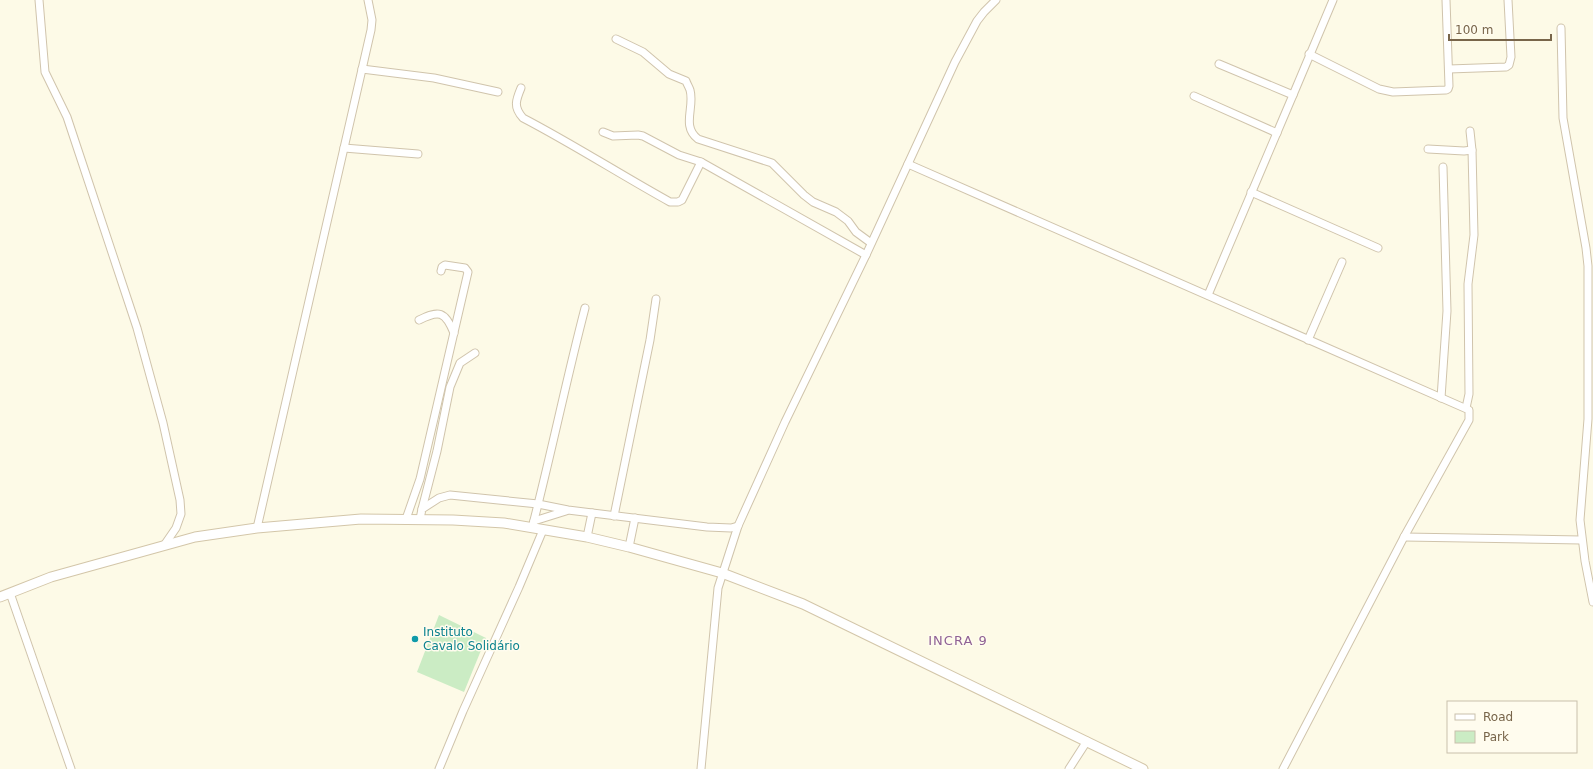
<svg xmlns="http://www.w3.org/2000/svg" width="1593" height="769" font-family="'DejaVu Sans',sans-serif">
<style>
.green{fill:#cbecc4}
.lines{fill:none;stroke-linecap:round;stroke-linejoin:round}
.minor-casing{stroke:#d0c4ac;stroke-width:9}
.secondary-casing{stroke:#d3c6a9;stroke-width:11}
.minor{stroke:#fff;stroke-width:7}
.secondary{stroke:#fff;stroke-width:9}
.culture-dot{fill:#0f9aa8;stroke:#fffcee;stroke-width:1.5}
.labels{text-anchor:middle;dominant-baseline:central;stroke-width:3;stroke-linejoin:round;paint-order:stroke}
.culture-label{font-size:12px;fill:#0d838f;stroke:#fffcee;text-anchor:start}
.neighbourhood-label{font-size:13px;letter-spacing:1px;fill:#8f6195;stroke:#fffcee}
</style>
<rect width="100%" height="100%" fill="#fdfae7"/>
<path class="green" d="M439 615 486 638 464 692 417 672Z"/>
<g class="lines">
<defs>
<g id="minor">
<path d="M39 0 45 72 67 117 137 328 163 423 180 500 181 514 176 528 165 544"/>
<path d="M1561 28 1563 118 1586 248 1588 266V419L1580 520 1585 561 1593 602"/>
<path d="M616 39 643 52 669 74 686 81C687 84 689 87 690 90 695 107 681 126 698 139L772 163 804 195 813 202 836 212 848 221 856 232 871 243"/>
<path d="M1309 54 1379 89 1393 92 1446 90 1448 89 1449 86 1446 0"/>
<path d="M362 69 434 78 498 92"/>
<path d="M1449 69 1506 67 1509 65 1511 57 1508 0"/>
<path d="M521 88C516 100 513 107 523 118 573 144 621 175 670 202H678L682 200 701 162"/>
<path d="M1293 95 1333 0"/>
<path d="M1194 96 1277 133"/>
<path d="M1470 131 1472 150"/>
<path d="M603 132 613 136 638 135 643 136 679 155 701 162 866 255"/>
<path d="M344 148 418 154"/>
<path d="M1428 149 1464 151 1472 150 1474 235 1468 284 1469 394 1466 408"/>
<path d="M908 164 1469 410V420L1404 537 1283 769"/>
<path d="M1251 192 1378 248"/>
<path d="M1208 295 1293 95 1219 64"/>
<path d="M419 320C439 310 445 311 454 333"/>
<path d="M1308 340 1342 262"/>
<path d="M1441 398 1447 311 1443 167"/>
<path d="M422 509 437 451 450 387 460 363 475 353"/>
<path d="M614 516 650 340 656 299"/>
<path d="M406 519 420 479 468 272 465 268 445 265 442 267 441 271"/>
<path d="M420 519 422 509 439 498 450 495 538 504 568 510 707 527 731 528 738 526"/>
<path d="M534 521 566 511"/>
<path d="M257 528 371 30 372 20 368 0"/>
<path d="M532 528C551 455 566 381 585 308"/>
<path d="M587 537 592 513"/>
<path d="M1404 537 1581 540"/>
<path d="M629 547 635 518"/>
<path d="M10 593 71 769"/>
<path d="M439 769 463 711 519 587 543 530"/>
<path d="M701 769 718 588 738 526 785 422 866 255 955 62 977 21 984 12 996 0"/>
<path d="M1069 769 1087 741"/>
</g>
<path id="secondary" d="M0 597 51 577 195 537 257 528 361 519 453 520 504 523 587 537 629 547 722 573 803 604 1143 769"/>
</defs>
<use href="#minor" class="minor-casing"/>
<use href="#secondary" class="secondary-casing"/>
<use href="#minor" class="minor"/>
<use href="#secondary" class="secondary"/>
</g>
<circle class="culture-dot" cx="415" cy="639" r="4"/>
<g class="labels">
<g class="culture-label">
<text x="423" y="632">Instituto<tspan x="423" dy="14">Cavalo Solidário</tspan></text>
</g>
<g class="neighbourhood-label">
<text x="958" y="640">INCRA 9</text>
</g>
</g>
<rect x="1447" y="701" width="130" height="52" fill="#fffcee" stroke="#c9c0ac"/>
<rect x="1455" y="714" width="20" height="6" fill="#ffffff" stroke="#c9c0ac"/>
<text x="1483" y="721" font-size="12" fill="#78654a">Road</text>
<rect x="1455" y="731" width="20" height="12" fill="#cbecc4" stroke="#c9c0ac"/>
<text x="1483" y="741" font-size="12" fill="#78654a">Park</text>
<path d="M1449 34v6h102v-6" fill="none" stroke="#78654a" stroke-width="2"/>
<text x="1455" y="34" font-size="12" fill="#78654a" stroke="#fffcee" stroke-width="3" paint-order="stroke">100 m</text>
</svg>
